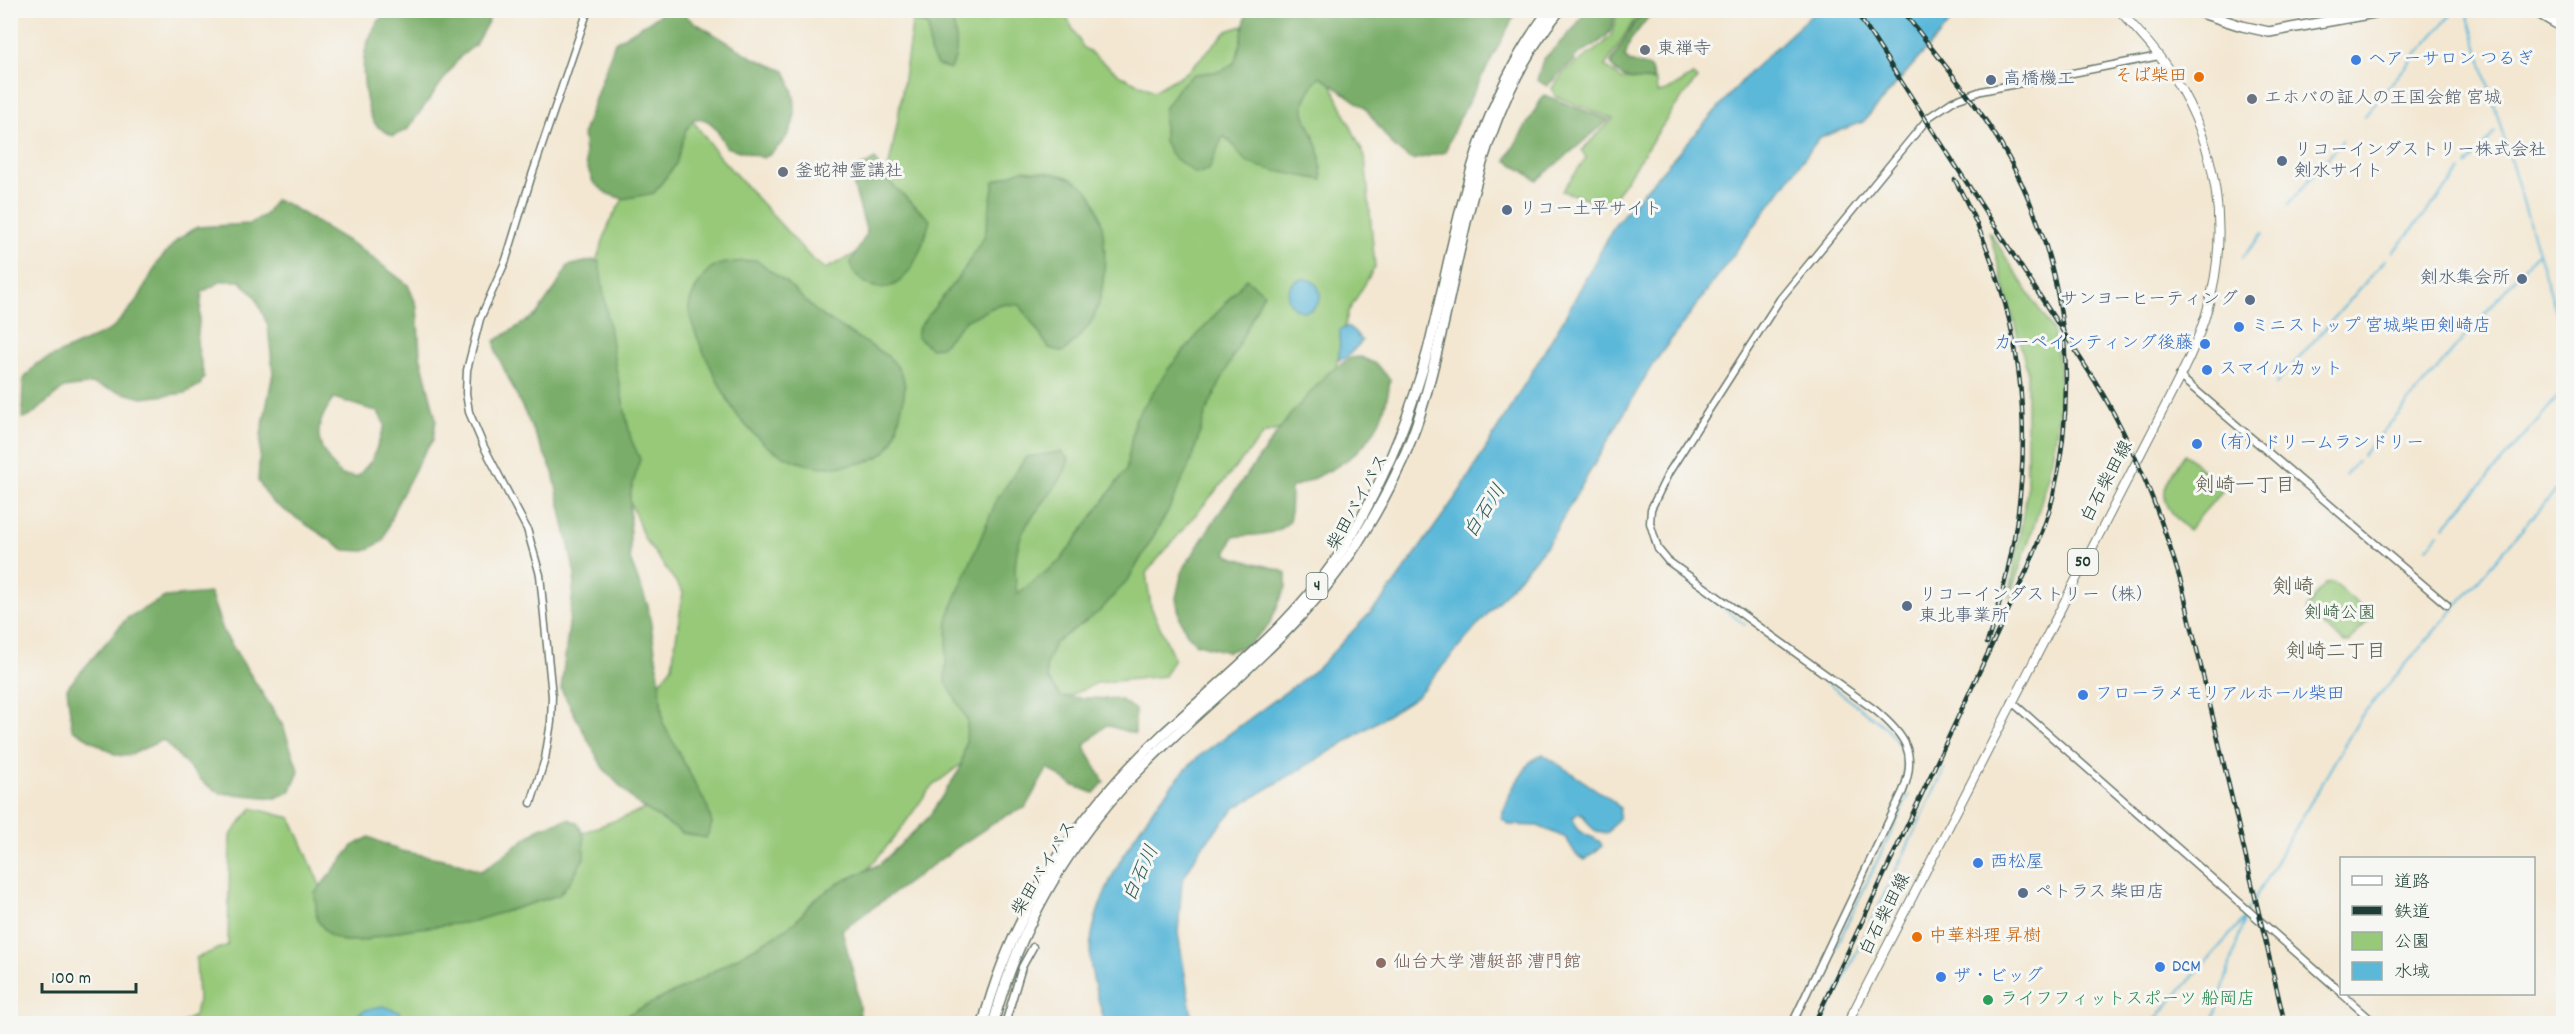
<svg xmlns="http://www.w3.org/2000/svg" width="2574" height="1034" font-family="Dekko,'Klee One',sans-serif">
<style>
.green{fill:#97c979;stroke:#5b8356;stroke-width:1.5}
.forest{fill:#79ad69;stroke:#4c754e;stroke-width:1.5;fill-rule:evenodd}
.water{fill:#5bb8d9;stroke:#3d7a86;stroke-width:1.5}
.lines{fill:none;stroke-linecap:round;stroke-linejoin:round}
.stream{stroke:#5bb8d9;stroke-width:2}
.minor-casing{stroke:#69786b;stroke-width:9}
.major-casing{stroke:#69786b;stroke-width:10}
.highway-casing{stroke:#69786b;stroke-width:12}
.minor{stroke:#fff;stroke-width:6}
.major{stroke:#fff;stroke-width:8}
.highway{stroke:#fff;stroke-width:9}
.rail-casing{stroke:#1f3d34;stroke-width:4.5}
.rail{stroke:#f6f6f2;stroke-width:2;stroke-dasharray:7;stroke-linecap:butt}
.worship-dot{fill:#6b7280;stroke:#f6f6f2;stroke-width:2}
.shop-dot{fill:#3f7fe0;stroke:#f6f6f2;stroke-width:2}
.food-dot{fill:#e8710a;stroke:#f6f6f2;stroke-width:2}
.service-dot{fill:#5c6f8a;stroke:#f6f6f2;stroke-width:2}
.education-dot{fill:#8d6e63;stroke:#f6f6f2;stroke-width:2}
.leisure-dot{fill:#2e9e5b;stroke:#f6f6f2;stroke-width:2}
.labels{text-anchor:middle;dominant-baseline:central;stroke-width:6;stroke-linejoin:round;paint-order:stroke}
.shield{fill:#f6f6f2;stroke:#60746d;stroke-width:1.5}
.shield-label{font-size:16px;font-weight:bold;fill:#1f3d34}
.worship-label{font-size:18px;fill:#5b616d;stroke:#f6f6f2;text-anchor:start}
.shop-label{font-size:18px;fill:#366cbe;stroke:#f6f6f2;text-anchor:start}
.food-label{font-size:18px;fill:#c56008;stroke:#f6f6f2;text-anchor:end}
.service-label{font-size:18px;fill:#4e5e75;stroke:#f6f6f2;text-anchor:start}
.street-label{font-size:18px;fill:#1f3d34;stroke:#f6f6f2}
.park-label{font-size:18px;fill:#3d6045;stroke:#f6f6f2}
.education-label{font-size:18px;fill:#785e54;stroke:#f6f6f2;text-anchor:start}
.leisure-label{font-size:18px;fill:#27864d;stroke:#f6f6f2;text-anchor:start}
.neighbourhood-label{font-size:20px;fill:#646050;stroke:#f6f6f2}
.water-label{font-size:20px;font-style:italic;fill:#2e5c5d;stroke:#f6f6f2}
.quarter-label{font-size:21px;fill:#646050;stroke:#f6f6f2}
</style>
<rect width="100%" height="100%" fill="#f6f6f2"/>
<filter id="ink" filterUnits="userSpaceOnUse"><feTurbulence type="fractalNoise" baseFrequency=".0167" numOctaves="2"/><feDisplacementMap in="SourceGraphic" scale="12" xChannelSelector="R" yChannelSelector="G"/><feConvolveMatrix kernelMatrix="1 2 1 2 8 2 1 2 1" color-interpolation-filters="sRGB"/></filter>
<filter id="wash" filterUnits="userSpaceOnUse"><feTurbulence type="fractalNoise" baseFrequency=".008" numOctaves="4" result="noise"/><feDisplacementMap in="SourceGraphic" scale="24" xChannelSelector="R" yChannelSelector="G"/><feGaussianBlur stdDeviation="1.35" result="paint"/><feColorMatrix in="noise" values="0 0 0 0 0 0 0 0 0 0 0 0 0 0 0 0 0 1.4 0 .05"/><feComposite in="paint" operator="in"/></filter>
<g filter="url(#wash)">
<rect width="100%" height="100%" fill="#f3e7d2"/>
<g class="green">
<path d="M914 11H1063L1083 47 1123 77 1154 91 1187 72 1227 31 1281 13 1310 39 1365 157 1375 267 1348 312 1333 382 1300 423 1264 434 1146 573 1151 607 1174 658 1164 676 1097 683 1020 719 930 788 898 833 845 896 798 1023 181 1024 195 1015 198 1000 196 958 228 945 230 836 252 808 291 818 329 906 513 863 597 827 654 806 608 754 672 666 683 592 644 538 617 467 587 287 610 221 680 103 718 155 811 258 825 269 873 245 897 125Z"/>
<path d="M1618 11H1646L1633 22 1605 66 1621 79 1656 81 1657 93 1667 91 1693 75 1697 79 1677 104 1609 205 1562 191 1586 158 1582 150 1613 119 1555 96 1552 88 1564 72 1602 45 1611 36Z"/>
<path d="M1989 231 2053 331C2075 420 2038 515 2009 598L2027 490V369Z"/>
<path d="M2185 454 2224 489 2188 530C2154 498 2161 488 2185 454Z"/>
<path d="M2333 582 2368 613 2370 618 2349 642H2344L2307 612V607L2326 583Z"/>
</g>
<g class="forest">
<path d="M387 10 494 11 475 45 460 57 407 130 393 136C389 133 381 130 377 126 365 114 361 69 365 52 368 38 377 22 387 10Z"/>
<path d="M666 11H682L689 19 750 56 785 71C803 107 798 136 764 158L726 147C718 133 713 116 694 119L686 130 676 164 654 193 623 199 608 194 593 182 586 163 583 133 615 42Z"/>
<path d="M890 11H951C954 29 962 53 950 69L937 65 930 52 928 26Z"/>
<path d="M1247 11V10L1517 11 1455 127 1445 152 1412 160 1393 146 1366 109 1320 76C1292 111 1306 111 1318 147 1321 157 1321 169 1322 180 1305 176 1258 170 1245 160 1236 152 1235 143 1223 136L1209 170 1196 174 1172 156 1164 141V109L1178 88 1194 74 1221 71 1234 63 1238 53Z"/>
<path d="M1586 11H1617C1612 18 1613 26 1609 33 1599 46 1585 48 1574 58L1575 61 1564 69 1547 86 1537 80 1543 60 1575 27Z"/>
<path d="M1647 11H1653L1630 41 1625 57 1629 61 1650 67 1654 79C1639 82 1615 80 1611 62L1633 25Z"/>
<path d="M1544 95 1609 120 1537 180 1506 160Z"/>
<path d="M875 159 883 176 930 220C923 246 906 303 867 284 862 281 857 275 853 272L851 262 867 233 852 180 859 168Z"/>
<path d="M1022 170C1044 172 1065 172 1083 186 1112 209 1109 293 1091 322 1083 334 1073 343 1063 352L1049 348 1020 305 1000 304 965 321 941 347 930 348 917 336 919 327 963 271 985 235 994 181Z"/>
<path d="M275 200 285 203 361 249 408 285 417 306 420 355 436 419 433 440 422 456 394 510 383 541 365 551 345 550 272 502 258 481 261 435 273 373 268 326 255 296 240 281H222L202 292 197 343 204 377 200 385 185 393 142 398 92 384 64 388 29 417 22 418 23 380 36 364 112 329 137 301 158 262 177 240 197 227 249 224 265 215ZM334 398 378 412 385 425 372 460 357 477 341 475C316 447 310 430 334 398Z"/>
<path d="M593 260 599 262 615 364 631 439 640 459 630 495V559L648 606 659 676 663 723 708 808 712 824 706 838 682 833 635 802 603 768 561 689 575 575 553 472 496 352 495 341 536 315 556 287 568 266Z"/>
<path d="M756 260 787 283 818 313 889 357C913 381 904 394 898 424 892 451 883 459 856 464 824 470 802 467 773 450 762 444 749 429 740 419 727 402 688 327 689 307 689 298 704 273 711 268 723 261 742 262 756 260Z"/>
<path d="M1246 279 1264 293 1206 412 1192 459 1167 513 1130 577 1100 611 1055 643 1046 665 1047 678 1061 697 1120 699 1135 710V734L1106 725 1084 746 1104 782 1094 793 1072 785 1048 768 1025 808 1001 818 955 849 842 930 856 984 861 1023H610L691 984 773 937 795 922 814 900 837 884 880 864 928 818 960 769 966 742 967 720 945 680 948 616 997 499 1026 457 1061 452 1069 459C1061 488 1038 504 1024 530 1014 548 1014 575 1017 594L1060 561 1126 470 1135 419 1169 368Z"/>
<path d="M1361 357 1376 364 1390 379C1384 444 1348 465 1291 488L1290 521C1272 539 1255 533 1233 537L1226 554C1245 564 1266 563 1286 573V587L1269 625 1248 645 1227 652 1195 643 1186 632 1180 619 1176 598 1182 571 1217 516 1290 415 1328 373 1350 358Z"/>
<path d="M210 593 224 633 283 726 299 772 290 792 275 798 220 793 205 784 163 740 127 756 116 755 72 729 67 688 127 618 165 597Z"/>
<path d="M568 819 578 823 584 837V858L571 880 559 895 471 922 404 930 361 941H343L329 935 317 920 315 893 353 846 369 837 401 851 453 861 482 871 540 828Z"/>
</g>
<g class="water">
<path d="M1817 10 1960 11 1863 122 1819 138 1651 367 1547 545 1416 697 1336 748 1235 808 1200 849 1182 881 1178 933 1193 1023H1105C1100 1005 1090 975 1090 956 1090 892 1153 800 1198 757L1318 668 1385 597 1460 491 1562 322 1616 223 1750 72Z"/>
<circle cx="1304" cy="295" r="16"/>
<path d="M1347 327 1354 331 1362 341 1346 358 1339 360 1340 330Z"/>
<path d="M1543 754 1613 801 1620 808 1619 818 1607 833C1593 834 1589 824 1582 814L1578 813 1573 818C1574 835 1590 834 1600 842L1602 846 1585 860 1577 856 1566 838 1538 826 1510 825 1501 818 1512 789 1530 762Z"/>
<path d="M383 1006 400 1012 406 1023H352C357 1010 371 1008 383 1006Z"/>
</g>
<g class="lines">
<g class="stream">
<path d="M2466 10 2564 339"/>
<path d="M2383 93 2455 10"/>
<path d="M2364 117 2378 100"/>
<path d="M2466 166 2495 132"/>
<path d="M2288 205 2343 140"/>
<path d="M2393 252 2461 171"/>
<path d="M2243 257 2263 233"/>
<path d="M2276 384 2386 259"/>
<path d="M2362 456 2538 252"/>
<path d="M2345 476 2357 461"/>
<path d="M2444 527 2564 390"/>
<path d="M2427 548 2439 533"/>
<path d="M1671 567 1745 625"/>
<path d="M1769 639 1884 726C1902 744 1908 760 1902 785"/>
<path d="M1799 1024 1909 795"/>
<path d="M1822 1024 1945 768"/>
<path d="M2151 1024 2243 920"/>
<path d="M2212 1024 2246 913 2362 715 2564 481"/>
</g>
</g>
</g>
<g filter="url(#ink)">
<g class="lines">
<defs>
<g id="minor">
<path d="M2179 376 2447 605"/>
<path d="M2012 702 2342 993"/>
<path d="M531 803 545 759 551 722 552 696 540 575 527 529 484 447 469 412 466 393 467 370 480 319 506 260 531 178 588 10"/>
<path d="M2342 994 2376 1024"/>
<path d="M1005 1024 1022 967 1033 947"/>
<path d="M1792 1024 1903 791C1918 753 1905 735 1875 710L1668 561 1658 549 1650 523 1651 509 1669 472 1780 299 1929 117 1953 101 1981 91 2159 56"/>
</g>
<path id="major" d="M1847 1024 2156 424C2175 386 2197 348 2208 307 2230 230 2217 145 2174 78 2159 53 2139 32 2119 10"/>
<g id="highway">
<path d="M2192 10 2242 26 2269 32 2391 10"/>
<path d="M2533 10 2564 28"/>
<path d="M983 1024C1013 909 1078 814 1163 734 1232 671 1307 613 1354 531 1387 473 1411 414 1428 350 1459 227 1470 115 1549 10"/>
<path d="M993 1024C1020 924 1072 836 1145 764 1222 687 1308 627 1365 531 1390 490 1411 447 1424 401 1463 269 1468 121 1560 10"/>
</g>
</defs>
<use href="#minor" class="minor-casing"/>
<use href="#major" class="major-casing"/>
<use href="#highway" class="highway-casing"/>
<use href="#minor" class="minor"/>
<use href="#major" class="major"/>
<use href="#highway" class="highway"/>
<defs>
<g id="rail">
<path d="M1855 10 2095 381C2135 446 2161 514 2182 586L2285 1024"/>
<path d="M1955 180C2037 330 2041 483 1987 643"/>
<path d="M1814 1024 2027 570C2037 546 2047 522 2053 497 2081 374 2064 247 1997 138 1969 93 1934 52 1902 10"/>
</g>
</defs>
<use href="#rail" class="rail-casing"/>
<use href="#rail" class="rail"/>
</g>
</g>
<g class="worship-dot">
<circle cx="1645" cy="50" r="6"/>
<circle cx="2252" cy="99" r="6"/>
<circle cx="783" cy="172" r="6"/>
</g>
<g class="shop-dot">
<circle cx="2356" cy="60" r="6"/>
<circle cx="2239" cy="327" r="6"/>
<circle cx="2205" cy="344" r="6"/>
<circle cx="2207" cy="370" r="6"/>
<circle cx="2197" cy="444" r="6"/>
<circle cx="2083" cy="695" r="6"/>
<circle cx="1978" cy="863" r="6"/>
<circle cx="2160" cy="967" r="6"/>
<circle cx="1941" cy="977" r="6"/>
</g>
<g class="food-dot">
<circle cx="2199" cy="77" r="6"/>
<circle cx="1917" cy="937" r="6"/>
</g>
<g class="service-dot">
<circle cx="1991" cy="80" r="6"/>
<circle cx="2282" cy="161" r="6"/>
<circle cx="1507" cy="210" r="6"/>
<circle cx="2522" cy="279" r="6"/>
<circle cx="2250" cy="300" r="6"/>
<circle cx="1907" cy="606" r="6"/>
<circle cx="2023" cy="893" r="6"/>
</g>
<circle class="education-dot" cx="1381" cy="963" r="6"/>
<circle class="leisure-dot" cx="1988" cy="1000" r="6"/>
<g class="labels">
<g class="shield">
<rect x="2068" y="549" width="30" height="26" rx="4.5"/>
<rect x="1306.5" y="573" width="21" height="26" rx="4.5"/>
</g>
<g class="shield-label">
<text x="2083" y="562">50</text>
<text x="1317" y="586">4</text>
</g>
<g class="worship-label">
<text x="1657" y="50">東禅寺</text>
<text x="2264" y="99">エホバの証人の王国会館 宮城</text>
<text x="795" y="172">釜蛇神霊講社</text>
</g>
<g class="shop-label">
<text x="2368" y="60">ヘアーサロン つるぎ</text>
<text x="2251" y="327">ミニストップ 宮城柴田剣崎店</text>
<text x="2193" y="344" text-anchor="end">カーペインティング後藤</text>
<text x="2219" y="370">スマイルカット</text>
<text x="2209" y="444">（有）ドリームランドリー</text>
<text x="2095" y="695">フローラメモリアルホール柴田</text>
<text x="1990" y="863">西松屋</text>
<text x="2172" y="967">DCM</text>
<text x="1953" y="977">ザ・ビッグ</text>
</g>
<g class="food-label">
<text x="2187" y="77">そば柴田</text>
<text x="1929" y="937" text-anchor="start">中華料理 昇樹</text>
</g>
<g class="service-label">
<text x="2003" y="80">高橋機工</text>
<text x="2294" y="151">リコーインダストリー株式会社<tspan x="2294" dy="21">剣水サイト</tspan></text>
<text x="1519" y="210">リコー土平サイト</text>
<text x="2510" y="279" text-anchor="end">剣水集会所</text>
<text x="2238" y="300" text-anchor="end">サンヨーヒーティング</text>
<text x="1919" y="596">リコーインダストリー（株）<tspan x="1919" dy="21">東北事業所</tspan></text>
<text x="2035" y="893">ペトラス 柴田店</text>
</g>
<g class="street-label">
<text transform="translate(2108 482) rotate(-62)">白石柴田線</text>
<text transform="translate(1359 503) rotate(-61)">柴田バイパス</text>
<text transform="translate(1045 869) rotate(-59)">柴田バイパス</text>
<text transform="translate(1886 915) rotate(-63)">白石柴田線</text>
</g>
<g class="park-label">
<text x="2340" y="614">剣崎公園</text>
</g>
<g class="education-label">
<text x="1393" y="963">仙台大学 漕艇部 漕門館</text>
</g>
<g class="leisure-label">
<text x="2000" y="1000">ライフフィットスポーツ 船岡店</text>
</g>
<g class="neighbourhood-label">
<text x="2245" y="487">剣崎一丁目</text>
<text x="2336" y="653">剣崎二丁目</text>
</g>
<g class="water-label">
<text transform="translate(1486 512) rotate(-57)">白石川</text>
<text transform="translate(1142 874) rotate(-65)">白石川</text>
</g>
<g class="quarter-label">
<text x="2293" y="589">剣崎</text>
</g>
</g>
<rect width="2574" height="1034" fill="none" stroke="#f6f6f2" stroke-width="36"/>
<rect x="2340" y="857" width="195" height="138" fill="#f6f6f2" stroke="#a0aca6" stroke-width="1.5"/>
<rect x="2352" y="876" width="30" height="9" fill="#ffffff" stroke="#a0aca6" stroke-width="1.5"/>
<text x="2394" y="887" font-size="18" fill="#1f3d34">道路</text>
<rect x="2352" y="906" width="30" height="9" fill="#1f3d34" stroke="#a0aca6" stroke-width="1.5"/>
<text x="2394" y="917" font-size="18" fill="#1f3d34">鉄道</text>
<rect x="2352" y="932" width="30" height="18" fill="#97c979" stroke="#a0aca6" stroke-width="1.5"/>
<text x="2394" y="947" font-size="18" fill="#1f3d34">公園</text>
<rect x="2352" y="962" width="30" height="18" fill="#5bb8d9" stroke="#a0aca6" stroke-width="1.5"/>
<text x="2394" y="977" font-size="18" fill="#1f3d34">水域</text>
<path d="M42 983v9h94v-9" fill="none" stroke="#1f3d34" stroke-width="3"/>
<text x="51" y="983" font-size="18" fill="#1f3d34" stroke="#f6f6f2" stroke-width="4.5" paint-order="stroke">100 m</text>
</svg>
